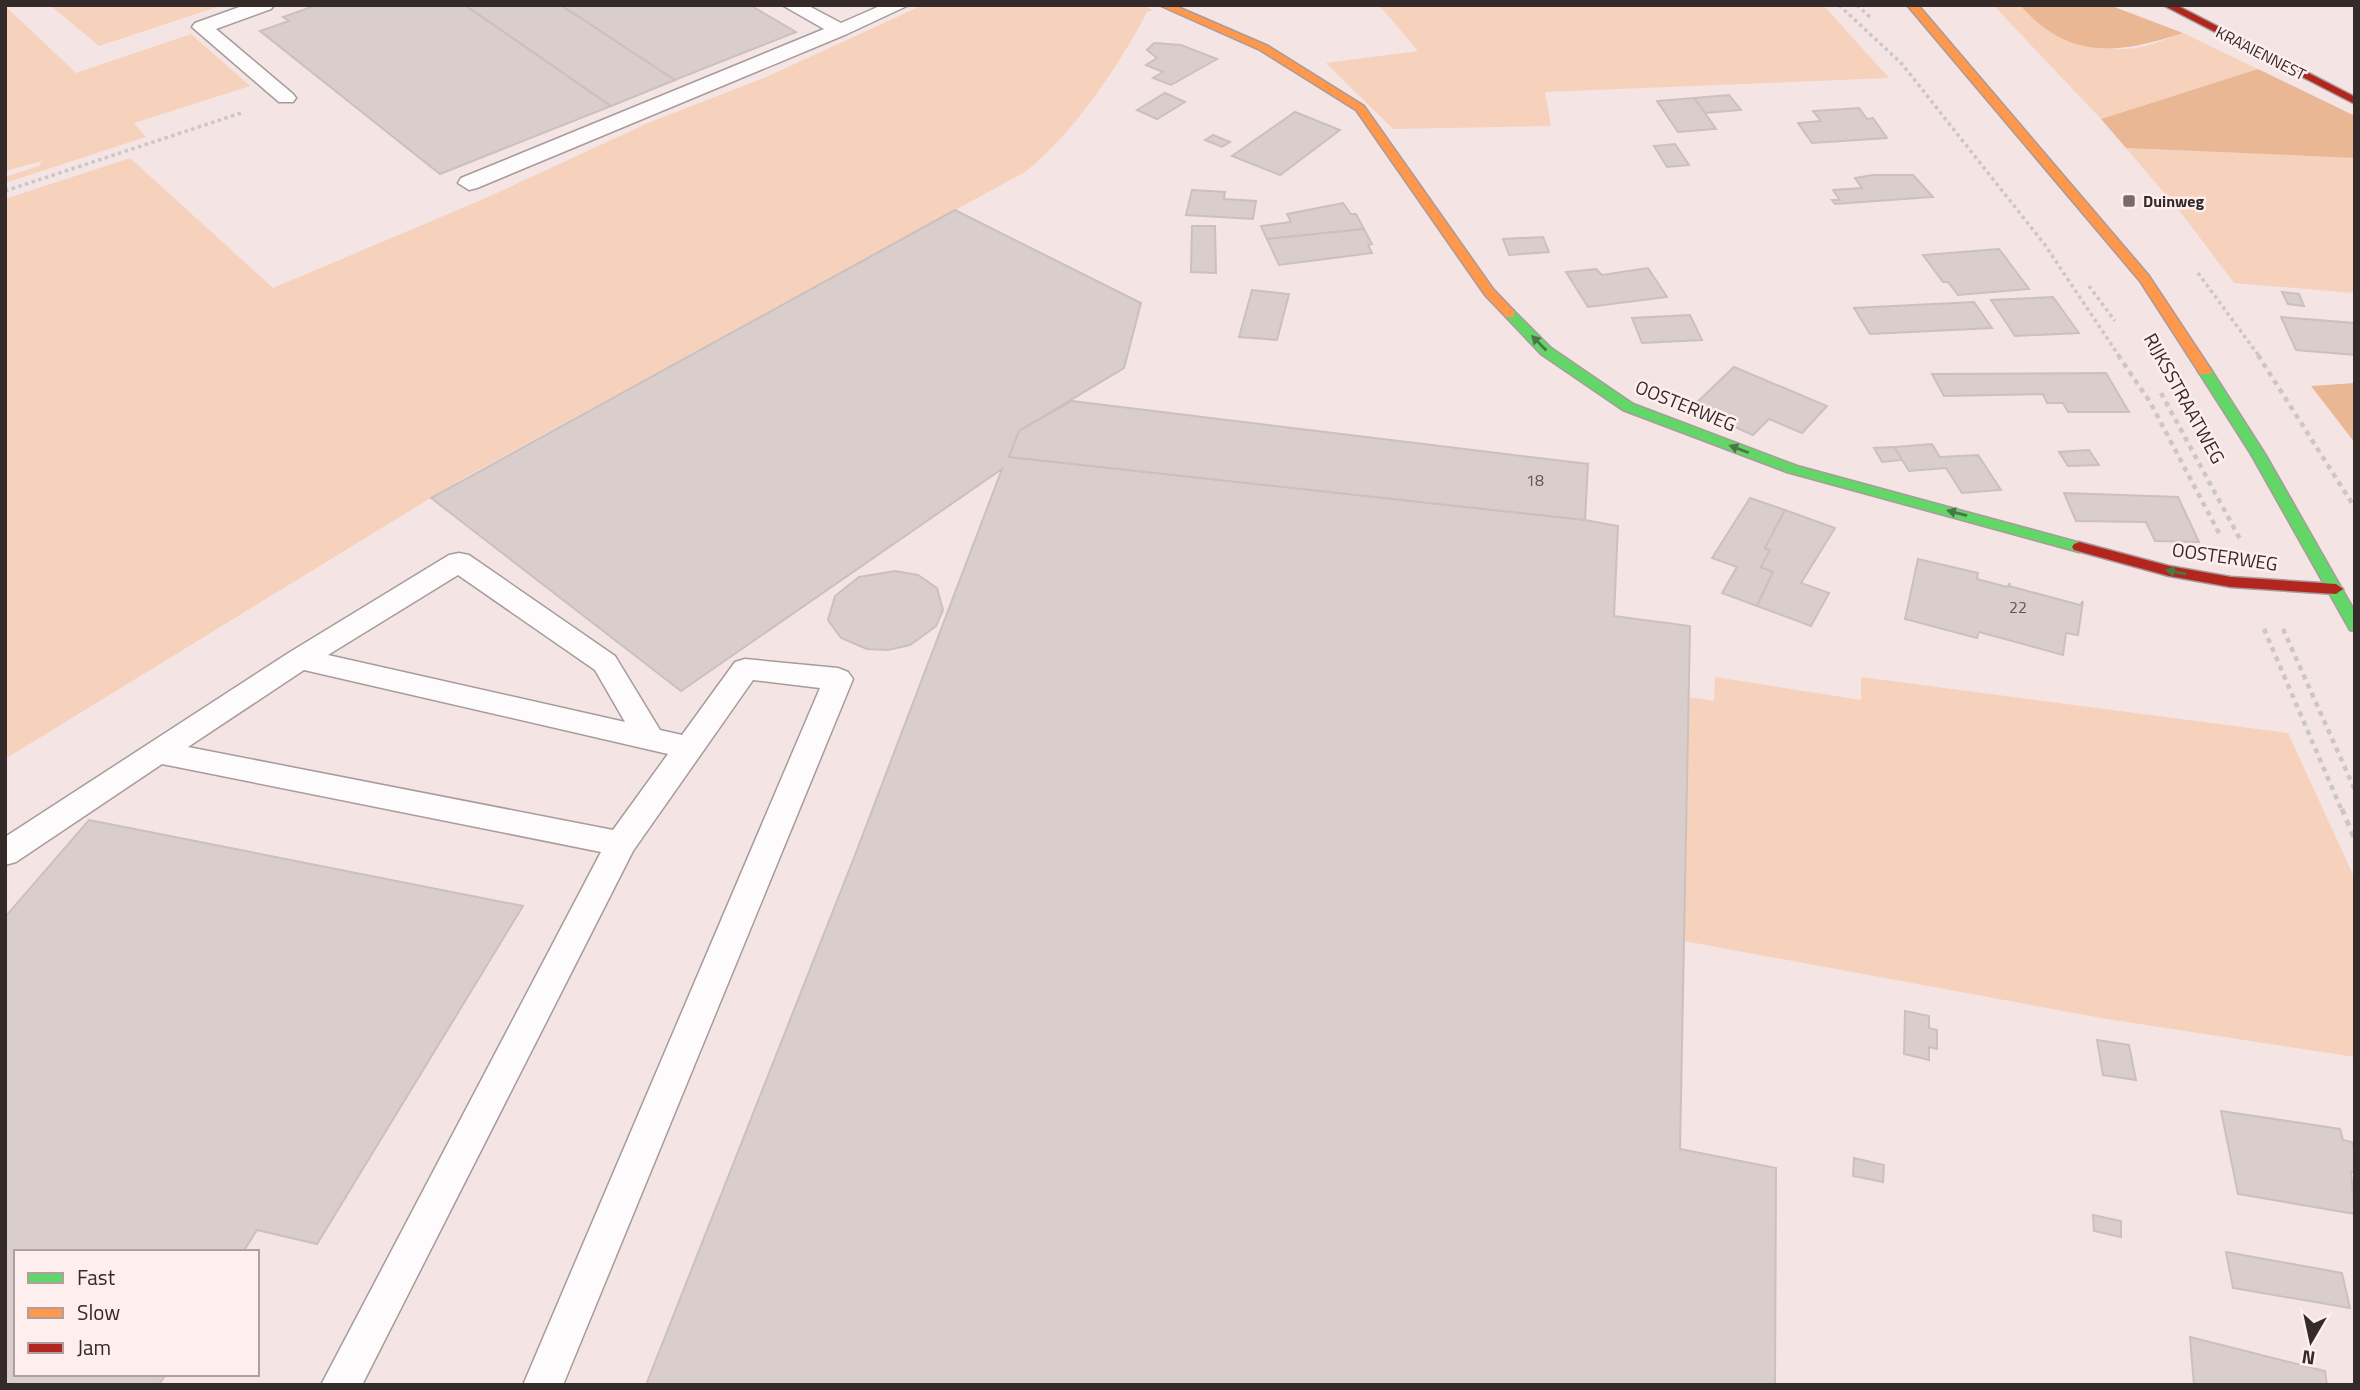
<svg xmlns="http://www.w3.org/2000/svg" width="2360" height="1390" font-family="'Titillium Web',sans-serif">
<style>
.green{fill:#f6d2bc}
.forest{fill:#e9b794}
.building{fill:#d9cecc;stroke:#ccc0be;stroke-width:2}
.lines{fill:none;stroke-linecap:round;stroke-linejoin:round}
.lane-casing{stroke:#a79b9b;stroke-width:3}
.fast-casing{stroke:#a79b9b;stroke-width:3}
.slow-casing{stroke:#a79b9b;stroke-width:3}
.jam-casing{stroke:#a79b9b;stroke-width:3}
.path-far2{stroke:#ccc7c7;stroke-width:3.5;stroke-dasharray:3.5 3.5;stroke-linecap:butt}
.path-far1{stroke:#ccc7c7;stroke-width:4.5;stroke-dasharray:5 5;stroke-linecap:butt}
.path{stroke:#ccc7c7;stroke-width:5;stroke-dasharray:6 6;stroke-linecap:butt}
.lane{fill:#fdfbfb;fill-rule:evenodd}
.fast{fill:#63d668;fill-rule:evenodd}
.slow{fill:#ff974d;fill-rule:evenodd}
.jam{fill:#b3261e;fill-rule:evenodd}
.oneway{fill:#4a7746}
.poi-dot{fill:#786b6b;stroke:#fee;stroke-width:2.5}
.labels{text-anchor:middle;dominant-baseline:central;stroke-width:5;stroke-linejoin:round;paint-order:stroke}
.far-street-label{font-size:16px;fill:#352a2a;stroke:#fee}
.far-poi-label{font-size:16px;font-weight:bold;fill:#352a2a;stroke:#fee;text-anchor:start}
.number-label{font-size:16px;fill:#605554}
.street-label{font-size:19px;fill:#352a2a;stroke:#fee}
</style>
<rect width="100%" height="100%" fill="#f4e4e4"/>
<g class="green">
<path d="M50 5H223L99 46Z"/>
<path d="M923 5H1142L1153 10 1147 12C1121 63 1071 137 1025 172L460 480 5 759V199L130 158 273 288 486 198 650 122 764 78Z"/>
<path d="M1379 5H1823L1889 78 1545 92 1551 126 1393 129 1326 63 1418 51Z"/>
<path d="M1993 5H2020C2048 36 2094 54 2135 48 2151 46 2167 38 2183 33L2258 69 2101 119Z"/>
<path d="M5 6 76 73 191 34 250 86 134 123 146 137 5 183V177L39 166 42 161 5 171Z"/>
<path d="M2126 148 2355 158V293L2234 283 2182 214Z"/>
<path d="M1715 677 1861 700V677L2288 733 2355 879V1057L2107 1019 1684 941 1688 697 1714 701Z"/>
</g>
<g class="forest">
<path d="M2020 5H2109L2183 33C2119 54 2069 61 2020 5Z"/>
<path d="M2258 69 2355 116V158L2126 148 2101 119Z"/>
<path d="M2355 383V443L2311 386Z"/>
</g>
<g class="building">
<path d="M317 5H465L611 106 440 174 260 31 289 21 283 17Z"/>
<path d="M465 5H561L675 80 611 106Z"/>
<path d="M561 5H750L796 32 675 80Z"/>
<path d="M1154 43 1181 45 1217 59 1171 85 1153 78 1163 72 1146 65 1157 58 1147 50Z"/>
<path d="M1165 93 1185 102 1157 119 1137 110Z"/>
<path d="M1729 95 1741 110 1705 113 1694 98Z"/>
<path d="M1694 98 1705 113 1716 129 1678 132 1657 101Z"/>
<path d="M1859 108 1867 119 1873 118 1887 138 1812 143 1798 123 1821 121 1813 111Z"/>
<path d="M1295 112 1340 130 1280 175 1232 156Z"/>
<path d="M1213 135 1230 142 1222 147 1205 140Z"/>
<path d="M1675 144 1689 165 1667 167 1654 146Z"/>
<path d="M1873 175H1913L1933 197 1835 204 1832 200H1840L1833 190 1862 188 1855 178Z"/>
<path d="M1192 190 1225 192 1224 199 1256 201 1253 219 1186 215Z"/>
<path d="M1343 203 1351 214H1356L1364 229 1267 239 1261 226 1291 222 1287 214Z"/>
<path d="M955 210 1141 303 1124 368 1019 431 1009 457 1585 520 1618 526 1614 616 1690 626 1680 1149 1776 1168 1775 1385H646L857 850 1002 469 681 691 431 498Z"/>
<path d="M1192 226H1215L1216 273 1191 272Z"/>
<path d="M1364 229 1372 244 1368 245 1372 253 1279 265 1267 239Z"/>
<path d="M1543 237 1549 252 1509 255 1503 239Z"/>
<path d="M1999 249 2029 289 1958 295 1948 282H1943L1923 255Z"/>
<path d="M1648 268 1667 297 1588 307 1566 272 1596 269 1602 275Z"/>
<path d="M1252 290 1289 294 1277 340 1239 337Z"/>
<path d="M2282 292 2299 294 2304 306 2288 304Z"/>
<path d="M2053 297 2079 333 2015 336 1991 300Z"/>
<path d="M1974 302 1992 328 1870 334 1854 308Z"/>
<path d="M1690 315 1702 340 1642 343 1632 318Z"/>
<path d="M2281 317 2355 323V355L2296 350Z"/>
<path d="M1734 367 1827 406 1802 433 1769 419 1753 435 1691 408Z"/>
<path d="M2106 373 2129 412H2068L2063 403H2047L2043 394 1944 396 1932 374Z"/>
<path d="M1072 401 1588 464 1585 520 1009 457 1019 431Z"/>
<path d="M1932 444 1940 457 1978 455 2001 490 1962 493 1946 468 1909 471 1894 447Z"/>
<path d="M1894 447 1902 460 1882 462 1874 448Z"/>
<path d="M2089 450 2099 465 2068 466 2059 452Z"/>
<path d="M2064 493 2178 497 2199 542 2155 541 2146 522 2076 521Z"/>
<path d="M1750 498 1785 510 1765 548 1770 550 1761 567 1773 572 1757 606 1722 593 1737 567 1712 558Z"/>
<path d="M1785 510 1835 528 1801 583 1829 593 1811 626 1757 606 1773 572 1761 567 1770 550 1765 548Z"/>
<path d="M1918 559 1978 573 1977 579 2007 587 2010 583 2009 586 2080 605 2083 601 2078 635 2066 633 2063 655 1979 632 1977 638 1905 619Z"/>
<path d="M895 571 918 575 937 588 943 610 936 626 910 645 888 650 867 649 841 638 828 620 835 596 859 577Z"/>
<path d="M89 820 523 906 317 1244 257 1230 243 1252H16V1374H166L159 1385H5V917Z"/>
<path d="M1905 1011 1929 1016V1028L1937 1030V1049L1929 1047V1060L1904 1054Z"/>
<path d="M2097 1040 2129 1045 2136 1080 2103 1075Z"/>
<path d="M2221 1111 2340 1129 2343 1140 2352 1142 2355 1153V1172H2351L2355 1214 2238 1194Z"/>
<path d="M1854 1158 1884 1165 1883 1182 1853 1176Z"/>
<path d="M2093 1215 2121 1221V1237L2094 1231Z"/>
<path d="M2226 1252 2342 1273 2350 1308 2233 1288Z"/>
<path d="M2190 1337 2325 1371 2327 1385H2194Z"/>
</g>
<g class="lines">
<defs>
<g id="lane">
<path d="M245 5H274L271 9 216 29 293 94 296 98 293 102H279L192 27 195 23Z"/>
<path d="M782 5H807L841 23 882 5H909L847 34 477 188 469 190 458 183 461 178 824 29Z"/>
<path d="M459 553 469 555 615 656 660 730 682 735 735 662 745 659 838 668 848 672 853 679 563 1385H523L820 688 753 680 633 851 362 1385H321L601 852 162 764 16 862 5 865V837L290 652 449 555ZM458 575 595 670 625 722 328 655ZM304 670 668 754 613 830 188 747Z"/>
</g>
<g id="fast">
<path d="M1510 310 1514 311 1551 348 1633 404 1797 466 2084 544 2086 547 2079 552 1787 472 1623 410 1541 354 1506 317V311Z"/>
<path d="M2205 367 2210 368 2265 454 2355 612V631L2350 630 2251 454 2198 371Z"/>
</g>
<g id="slow">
<path d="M1159 5H1173L1268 46 1364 106 1493 289 1514 311V317H1506L1485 295 1356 110 1260 50Z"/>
<path d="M1907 5H1918L2149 276 2212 371 2210 374H2200L2140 281Z"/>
</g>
<g id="jam">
<path d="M2163 5H2176L2355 97V104Z"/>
<path d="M2079 542 2169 566 2231 577 2336 584 2343 589 2336 594 2231 587 2169 576 2074 550 2072 547 2074 544Z"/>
</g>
</defs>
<use href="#lane" class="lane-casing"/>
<use href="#fast" class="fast-casing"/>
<use href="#slow" class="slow-casing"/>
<use href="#jam" class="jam-casing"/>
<g class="path-far2">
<path d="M1839 5 1902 64 2045 245 2119 356"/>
<path d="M1857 5 1872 19"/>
<path d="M5 191 244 112"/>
<path d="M2198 273 2259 356"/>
<path d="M2089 286 2115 321"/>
</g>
<g class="path-far1">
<path d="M2118 355 2150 402 2220 535"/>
<path d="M2258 355 2355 508"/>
<path d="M2161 393 2240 539"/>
<path d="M2264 629 2342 811"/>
<path d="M2283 629 2355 790"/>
</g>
<path class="path" d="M2342 809 2355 840"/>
<use href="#lane" class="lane"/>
<use href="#fast" class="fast"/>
<use href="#slow" class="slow"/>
<use href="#jam" class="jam"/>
</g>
<defs><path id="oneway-solid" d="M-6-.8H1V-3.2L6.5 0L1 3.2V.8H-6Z" transform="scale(1.75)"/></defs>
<g class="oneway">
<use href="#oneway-solid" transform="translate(1539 343) rotate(-135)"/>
<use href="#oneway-solid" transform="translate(1739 449) rotate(-159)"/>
<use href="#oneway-solid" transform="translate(1957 513) rotate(-165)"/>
<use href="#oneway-solid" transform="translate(2176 572) rotate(-169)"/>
</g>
<rect class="poi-dot" x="2122" y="194" width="14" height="14" rx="3.5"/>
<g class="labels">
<g class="far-street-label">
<text transform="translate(2261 53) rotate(27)">KRAAIENNEST</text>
</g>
<g class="far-poi-label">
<text x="2143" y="201">Duinweg</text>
</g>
<g class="number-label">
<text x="1535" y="480">18</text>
<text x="2018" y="607">22</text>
</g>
<g class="street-label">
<text transform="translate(2185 398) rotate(61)">RIJKSSTRAATWEG</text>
<text transform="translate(1686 405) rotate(22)">OOSTERWEG</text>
<text transform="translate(2225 556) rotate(8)">OOSTERWEG</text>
</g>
</g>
<rect width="2360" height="1390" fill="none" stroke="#352a2a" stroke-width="14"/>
<rect x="14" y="1250" width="245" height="126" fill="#ffeeee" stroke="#aea0a0" stroke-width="2"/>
<rect x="28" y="1273" width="35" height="10" fill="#63d668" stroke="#aea0a0" stroke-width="2"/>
<text x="77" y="1285" font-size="21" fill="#352a2a">Fast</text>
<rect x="28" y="1308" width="35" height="10" fill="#ff974d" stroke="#aea0a0" stroke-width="2"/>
<text x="77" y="1320" font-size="21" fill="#352a2a">Slow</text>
<rect x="28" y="1343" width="35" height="10" fill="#b3261e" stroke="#aea0a0" stroke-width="2"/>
<text x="77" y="1355" font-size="21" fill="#352a2a">Jam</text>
<g transform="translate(2311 1341) rotate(189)" stroke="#ffeeee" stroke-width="5" paint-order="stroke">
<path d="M0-5L12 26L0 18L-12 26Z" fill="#352a2a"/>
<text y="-10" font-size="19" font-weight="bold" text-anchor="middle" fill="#352a2a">N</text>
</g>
</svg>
